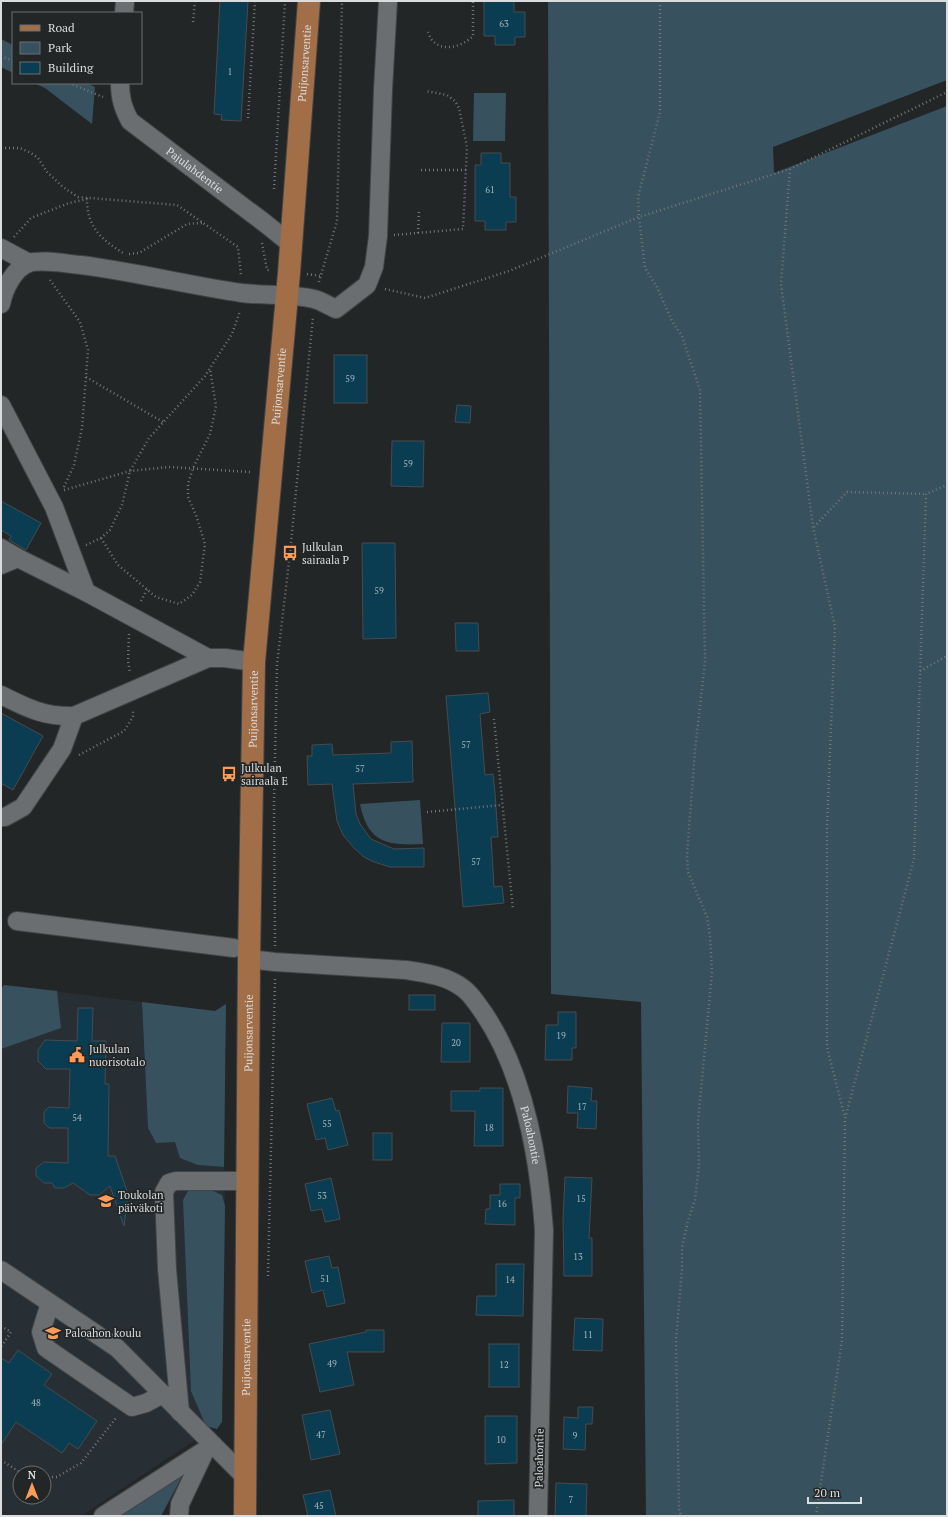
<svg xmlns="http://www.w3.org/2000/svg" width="948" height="1517" font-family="'PT Serif',serif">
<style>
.built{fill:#272f34;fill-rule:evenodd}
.green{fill:#38515f}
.building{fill:#0a3c52;stroke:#484b4d}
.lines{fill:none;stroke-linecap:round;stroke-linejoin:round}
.minor-casing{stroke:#424445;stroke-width:20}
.major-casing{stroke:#424445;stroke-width:24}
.path{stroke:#737576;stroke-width:2.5;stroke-dasharray:1 3;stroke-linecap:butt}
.minor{stroke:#6a6e70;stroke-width:18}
.major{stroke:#a26e48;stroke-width:22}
.labels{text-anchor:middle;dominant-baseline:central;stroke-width:3.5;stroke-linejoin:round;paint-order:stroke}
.number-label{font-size:9px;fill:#a6b4ba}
.street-label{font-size:11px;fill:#dadcdd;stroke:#232627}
.poi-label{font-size:11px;fill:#dadcdd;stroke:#232627;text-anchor:start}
</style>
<rect width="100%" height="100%" fill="#232627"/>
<path class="built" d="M4 985 142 1002 148 1128 155 1142H175L198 1165 224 1167 225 1206 221 1195 210 1405V1430L81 1516H1V989ZM20 1473H44V1497H20Z"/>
<g class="green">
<path d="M548 1H947V80L773 147 774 173 947 106V1516H646L641 1002 551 994Z"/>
<path d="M1 39 13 45V73L1 67Z"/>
<path d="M34 83H87L95 87 92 124 45 88Z"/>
<path d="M474 93H506L505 141H473Z"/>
<path d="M420 800 423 844C387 846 368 843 360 804Z"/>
<path d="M4 985 57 991 61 1028 1 1049V989Z"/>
<path d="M142 1002 215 1011 226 1004 224 1167 198 1165 180 1158 175 1142 156 1143 148 1128Z"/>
<path d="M211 1190 222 1195 225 1206 222 1422 217 1429 206 1426 191 1391 183 1200 188 1191Z"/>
<path d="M184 1473 161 1516H121Z"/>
</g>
<g class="building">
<path d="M220 1H248L241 121 221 120 222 115 214 114Z"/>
<path d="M484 1H514V12H525V37H515V45H495V36H484Z"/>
<path d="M481 153H501V163H510V197H516V222H506V230H485V221H475V165H481Z"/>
<rect x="334" y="355" width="33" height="48"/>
<path d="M457 405 471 406 470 423 455 422Z"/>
<path d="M392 441H424L423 487 391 486Z"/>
<path d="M1 501 41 523 26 550 9 540 11 536 1 530Z"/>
<path d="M362 543H395L396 638 363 639Z"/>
<path d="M455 623H478L479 651H456Z"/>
<path d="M488 693 490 712 480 714 485 775 493 774 495 793 498 837H491L494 887 502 886 504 903 463 907 446 696Z"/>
<path d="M1 713 43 736 13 790 1 783Z"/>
<path d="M412 741 413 782 353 784 356 814 360 824 371 839 394 849 424 848V867H390L374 862 364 857 355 849 343 835 337 821 332 784 308 785 307 756H312V745L332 744 333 755 391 753V742Z"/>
<rect x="409" y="995" width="26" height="15"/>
<path d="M78 1008H93L92 1041H106L105 1084H109L108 1156H115L128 1194 124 1226 110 1186 99 1195H90L73 1183 64 1188H55L52 1183H44L36 1176V1168L44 1162 68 1163V1128H49L44 1123V1112L49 1107 69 1108 70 1069H46L38 1061V1050L45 1040 77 1041Z"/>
<path d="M558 1012H576V1048H572V1060H545L546 1025H558Z"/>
<path d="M442 1023H470V1062H441Z"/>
<path d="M568 1086 592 1088 591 1101H597L596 1129 577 1128 578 1113H567Z"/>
<path d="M480 1088H503V1146H474L475 1111H451V1091H480Z"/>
<path d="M332 1098 336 1111 339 1110 348 1145 328 1150 325 1138 316 1140 307 1104Z"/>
<rect x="373" y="1133" width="19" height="27"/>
<path d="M565 1177 592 1178 589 1238H592V1276H564L563 1219Z"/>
<path d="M331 1178 340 1219 325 1222 322 1209 311 1211 305 1184Z"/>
<path d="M500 1184H520V1198H515V1225L485 1224 486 1209H490V1195H500Z"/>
<path d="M329 1256 332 1268 338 1267 345 1303 327 1307 323 1290 312 1293 305 1261Z"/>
<path d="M496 1264H524L523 1316 476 1315 477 1296H496Z"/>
<path d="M575 1318 603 1319 602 1351 573 1350Z"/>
<path d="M366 1330H384V1352H347L354 1385 320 1392 309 1344 366 1332Z"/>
<rect x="489" y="1344" width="30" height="43"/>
<path d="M18 1350 52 1374 44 1385 97 1421 78 1449 69 1443 62 1453 16 1422 1 1445V1358L9 1363Z"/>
<path d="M578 1407H593L592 1424H586L585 1450 563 1449 564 1417 578 1418Z"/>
<path d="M330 1410 340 1454 311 1460 302 1415Z"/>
<path d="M485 1416H517V1463L485 1464Z"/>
<path d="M556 1483 587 1484 586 1516H555Z"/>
<path d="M330 1490 336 1516H308L303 1495Z"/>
<path d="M514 1500V1516H478V1501Z"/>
</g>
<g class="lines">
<defs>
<g id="minor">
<path d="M124 13 125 1"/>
<path id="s1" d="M120 83C120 98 123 108 130 121L266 224 292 245"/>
<path d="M1 248 29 263"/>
<path d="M1 304C4 289 14 268 29 263 42 259 67 264 81 265 135 272 188 285 242 293 266 296 291 293 314 299 322 301 329 306 336 309L367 285 374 267 378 236 383 90 388 1"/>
<path d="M1 405 54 507 86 592 208 658"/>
<path d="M1 548 18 558 86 592"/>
<path d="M1 565 18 558"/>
<path d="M1 695C27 708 44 717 74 716L208 658H225L254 662"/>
<path d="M1 817H5L23 807 62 749 74 716"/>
<path d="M17 921 234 948"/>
<path id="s2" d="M249 959 275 962 406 970C426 973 448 976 464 989 472 995 477 1004 483 1012 524 1072 539 1159 544 1230L538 1516"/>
<path d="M1 1270 117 1348 246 1478"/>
<path d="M50 1303 41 1332 46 1348 132 1407 146 1403 163 1394"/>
<path d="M180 1412 167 1269 164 1192 169 1183 176 1181H248"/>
<path d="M103 1516 213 1445"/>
<path d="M179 1516 180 1504 205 1451"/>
</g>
<g id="major">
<path id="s3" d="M245 1516 249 959 254 662 289 273 309 1"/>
</g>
</defs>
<use href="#minor" class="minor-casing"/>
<use href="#major" class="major-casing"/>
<g class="path">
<path d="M660 1V112L638 197 639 217 645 268 657 287 672 321 682 336 700 390 705 662 695 750 687 855 688 872 707 917 710 936 712 972 698 1122 699 1165 695 1200 688 1221 682 1247V1269L676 1340 679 1508 681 1516"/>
<path d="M193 22 195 1"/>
<path d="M428 32C429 34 430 38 432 40 443 53 463 46 473 36V1"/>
<path d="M1 56 13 61"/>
<path d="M69 83 103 97"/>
<path d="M248 118 255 1"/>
<path d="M1 148H20L31 153 38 158 47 172 63 187 78 197 177 205 238 247 241 276"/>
<path d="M790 169 781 284 813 527 835 627 827 827V1047L845 1118"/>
<path d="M421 170H466"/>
<path d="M274 189 285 1"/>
<path d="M418 233 419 210"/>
<path d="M394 235 463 229 467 147 459 108 455 101 447 95 437 93 425 91"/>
<path d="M14 237 31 218 69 203 87 199C87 227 101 239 123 253"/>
<path d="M262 243 267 270H271"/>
<path d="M129 254 139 253 187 224 202 223"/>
<path d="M307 274 321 276"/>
<path d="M50 280 80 322 88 350 82 428 74 465 64 487"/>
<path d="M319 282 337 221 342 1"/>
<path d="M385 289 425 298 509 271 639 217 790 169 947 92"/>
<path d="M86 377 163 422"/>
<path d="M64 490 130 471 168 467 251 472"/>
<path d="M814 527 847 492 926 494"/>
<path d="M101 538 118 565 156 597 179 604 192 595 200 582 205 544 196 515 188 497V484L193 468 210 434 216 406 210 369"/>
<path d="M86 545 101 538 110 530 122 505 130 471 149 438 205 376 232 334 240 311"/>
<path d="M141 601 147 589"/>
<path d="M129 634 128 661 130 673"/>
<path d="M920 671 947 656"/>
<path d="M494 719 513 910"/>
<path d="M79 755 124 731 133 717V710"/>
<path d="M427 812 502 805"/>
<path d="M275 946 274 804 277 664 290 553 313 317"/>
<path d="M268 1276 275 979"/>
<path d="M1 1326 11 1332 1 1347"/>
<path d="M1 1460 21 1473"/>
<path d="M44 1477H57L81 1463 116 1418"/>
<path d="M816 1516 842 1340 845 1119 914 859 926 494 947 485"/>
</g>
<use href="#minor" class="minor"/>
<use href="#major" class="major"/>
</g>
<defs>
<symbol id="bus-bare" viewBox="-9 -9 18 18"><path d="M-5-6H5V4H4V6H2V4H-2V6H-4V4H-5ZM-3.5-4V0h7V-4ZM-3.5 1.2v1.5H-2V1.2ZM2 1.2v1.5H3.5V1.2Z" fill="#fe9b59" stroke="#232627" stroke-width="2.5" paint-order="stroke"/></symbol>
<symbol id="civic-bare" viewBox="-9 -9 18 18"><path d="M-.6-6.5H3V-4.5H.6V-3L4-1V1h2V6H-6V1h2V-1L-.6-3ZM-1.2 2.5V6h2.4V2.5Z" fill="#fe9b59" stroke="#232627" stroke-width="2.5" paint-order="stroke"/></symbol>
<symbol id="school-bare" viewBox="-9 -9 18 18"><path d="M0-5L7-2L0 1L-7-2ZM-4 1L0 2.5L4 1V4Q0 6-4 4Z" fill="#fe9b59" stroke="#232627" stroke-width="2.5" paint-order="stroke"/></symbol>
</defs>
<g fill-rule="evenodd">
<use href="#bus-bare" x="279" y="542" width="22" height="22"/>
<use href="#bus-bare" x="218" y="763" width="22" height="22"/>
<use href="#civic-bare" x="66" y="1044" width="22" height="22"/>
<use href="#school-bare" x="95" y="1190" width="22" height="22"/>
<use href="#school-bare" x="42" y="1322" width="22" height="22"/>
</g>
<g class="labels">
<g class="number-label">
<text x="504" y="24">63</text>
<text x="230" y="72">1</text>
<text x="490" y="190">61</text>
<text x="350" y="379">59</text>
<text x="408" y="464">59</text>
<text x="379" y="591">59</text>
<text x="466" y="745">57</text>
<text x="360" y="769">57</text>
<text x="476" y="862">57</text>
<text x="561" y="1036">19</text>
<text x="456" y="1043">20</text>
<text x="582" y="1107">17</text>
<text x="77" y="1118">54</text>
<text x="327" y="1124">55</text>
<text x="489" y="1128">18</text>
<text x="322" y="1196">53</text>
<text x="581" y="1199">15</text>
<text x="502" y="1204">16</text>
<text x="578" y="1257">13</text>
<text x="325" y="1279">51</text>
<text x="510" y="1280">14</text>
<text x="588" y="1335">11</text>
<text x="332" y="1364">49</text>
<text x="504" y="1365">12</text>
<text x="36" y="1403">48</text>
<text x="321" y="1435">47</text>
<text x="575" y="1436">9</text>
<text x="501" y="1440">10</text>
<text x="571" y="1500">7</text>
<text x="319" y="1506">45</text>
</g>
<g class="street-label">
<text stroke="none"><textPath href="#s3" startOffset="1455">Puijonsarventie</textPath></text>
<text stroke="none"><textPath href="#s1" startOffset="121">Pajulahdentie</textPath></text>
<text stroke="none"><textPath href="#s3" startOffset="1131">Puijonsarventie</textPath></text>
<text stroke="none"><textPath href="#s3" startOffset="807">Puijonsarventie</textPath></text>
<text stroke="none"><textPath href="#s3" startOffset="483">Puijonsarventie</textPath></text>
<text stroke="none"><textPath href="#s2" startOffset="382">Paloahontie</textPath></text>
<text stroke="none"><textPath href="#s3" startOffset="159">Puijonsarventie</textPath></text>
<text transform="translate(539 1458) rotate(-89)">Paloahontie</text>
</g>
<g class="poi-label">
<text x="302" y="547">Julkulan<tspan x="302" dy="13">sairaala P</tspan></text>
<text x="241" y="768">Julkulan<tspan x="241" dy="13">sairaala E</tspan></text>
<text x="89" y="1049">Julkulan<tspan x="89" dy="13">nuorisotalo</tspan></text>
<text x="118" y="1195">Toukolan<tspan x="118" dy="13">päiväkoti</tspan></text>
<text x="65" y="1333">Paloahon koulu</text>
</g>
</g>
<rect width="948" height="1517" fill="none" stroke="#dadcdd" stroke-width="4"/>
<rect x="12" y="12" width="130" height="72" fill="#232627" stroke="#6c6f70"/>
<rect x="20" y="25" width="20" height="6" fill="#a26e48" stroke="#6c6f70"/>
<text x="48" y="32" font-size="12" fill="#dadcdd">Road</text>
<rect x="20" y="42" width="20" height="12" fill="#38515f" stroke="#6c6f70"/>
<text x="48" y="52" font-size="12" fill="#dadcdd">Park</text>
<rect x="20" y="62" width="20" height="12" fill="#0a3c52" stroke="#6c6f70"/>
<text x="48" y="72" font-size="12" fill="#dadcdd">Building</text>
<g transform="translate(32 1485)"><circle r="19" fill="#232627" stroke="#6c6f70"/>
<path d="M0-3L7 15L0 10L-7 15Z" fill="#fe9b59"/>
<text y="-6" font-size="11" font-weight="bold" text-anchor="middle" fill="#dadcdd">N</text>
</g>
<path d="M808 1497v6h53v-6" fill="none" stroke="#dadcdd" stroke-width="2"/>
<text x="814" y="1497" font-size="12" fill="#dadcdd" stroke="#232627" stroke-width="3" paint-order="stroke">20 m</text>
</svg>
